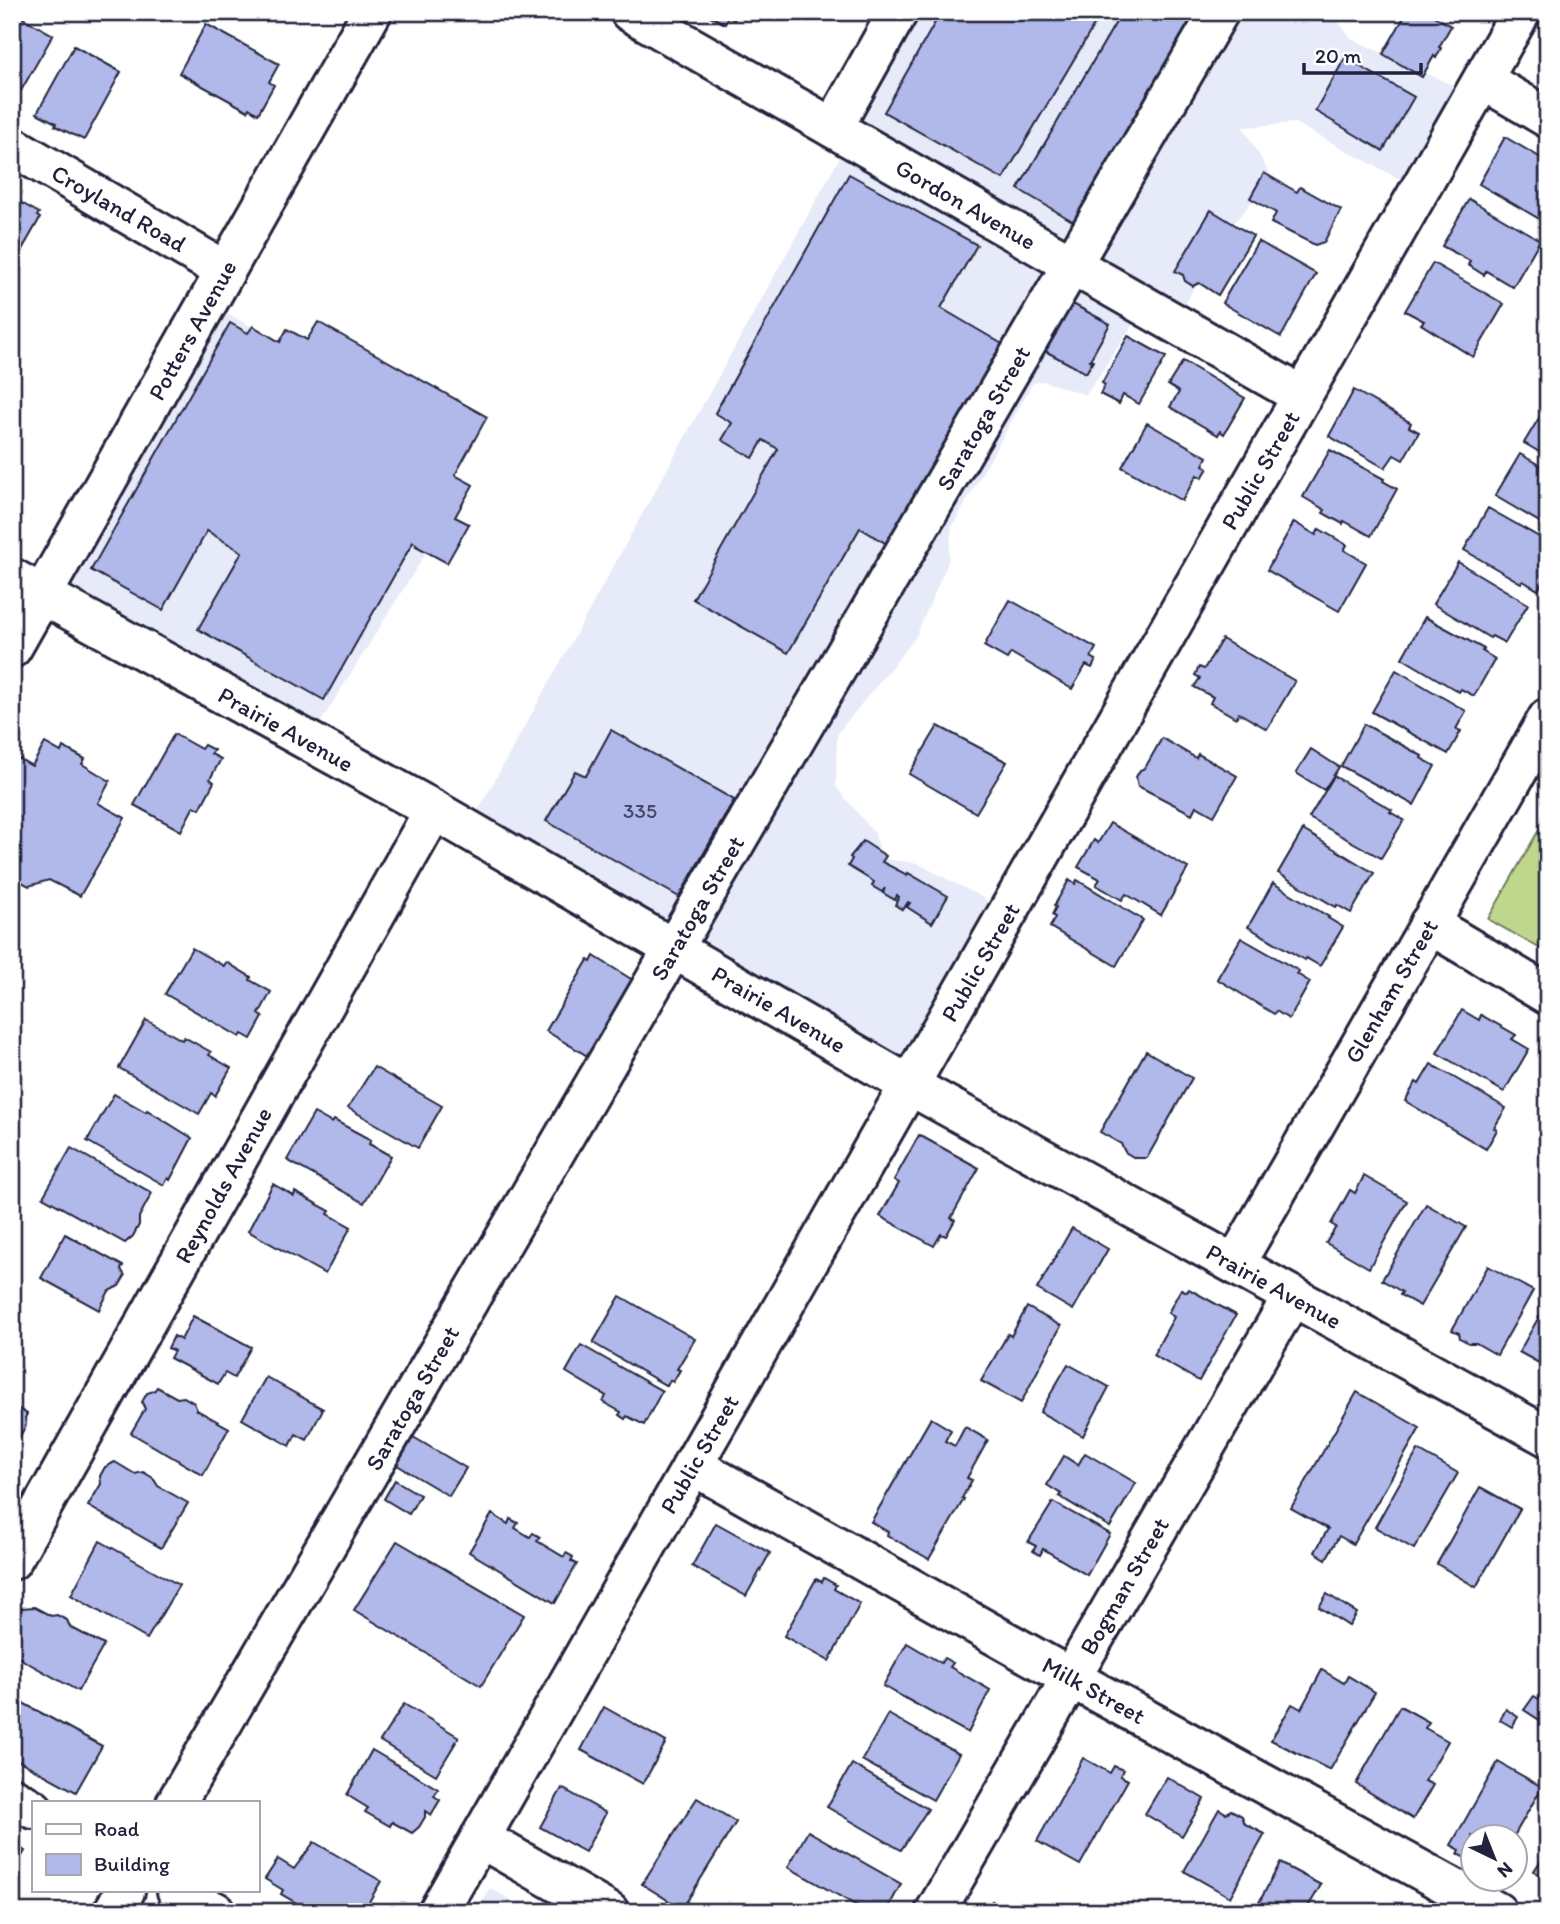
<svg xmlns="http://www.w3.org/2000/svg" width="1560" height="1924" font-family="Itim,sans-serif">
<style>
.built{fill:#e7eaf9}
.green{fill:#bfd78d;stroke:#707c64;stroke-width:2}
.building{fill:#b0b9ea;stroke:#22223b;stroke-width:2}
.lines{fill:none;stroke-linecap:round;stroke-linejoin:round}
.minor-casing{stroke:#22223b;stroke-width:44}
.tertiary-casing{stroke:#22223b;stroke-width:44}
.secondary-casing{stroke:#22223b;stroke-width:44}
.minor{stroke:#fff;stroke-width:38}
.tertiary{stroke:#fff;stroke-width:38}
.secondary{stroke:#fff;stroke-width:38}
.labels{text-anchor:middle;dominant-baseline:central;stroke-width:6;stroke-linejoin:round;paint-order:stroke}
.number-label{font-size:21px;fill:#464867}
.street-label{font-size:24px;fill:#22223b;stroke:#fff}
</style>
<rect width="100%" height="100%" fill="#fff"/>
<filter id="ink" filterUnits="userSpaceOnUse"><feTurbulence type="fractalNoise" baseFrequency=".0143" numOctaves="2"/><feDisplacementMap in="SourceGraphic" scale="14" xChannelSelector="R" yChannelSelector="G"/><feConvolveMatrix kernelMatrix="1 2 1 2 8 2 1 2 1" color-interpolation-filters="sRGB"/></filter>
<g filter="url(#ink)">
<g class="built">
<path d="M881 12H1330L1352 39 1456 87V94L1407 183 1295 123 1243 127 1272 178 1217 243 1178 318 1143 309 1086 395 1043 381 1033 383 952 527 948 562 915 638 837 734 836 787 875 834 882 859 917 863 985 899 992 908 904 1066 464 836 854 132Z"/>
<path d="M194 296 320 363 437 535 307 744 36 568Z"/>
<path d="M490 1888 532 1912H476Z"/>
</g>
<path class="green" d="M1548 814V953L1488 919Z"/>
<g class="building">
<path d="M12 12 53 35 15 101 12 100Z"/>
<path d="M703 12H738L734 20 728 17 725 24Z"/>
<path d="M941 12H1102L1003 179 884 112Z"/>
<path d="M1122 12H1210L1081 226 1018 189Z"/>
<path d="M1407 12H1427L1451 26 1439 47 1441 48 1436 58 1434 56 1422 77 1383 54Z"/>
<path d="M206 24 279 64 269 82 274 85 258 114 249 108 248 111 179 73Z"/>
<path d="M74 46 121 72 84 140 55 126 56 123 37 113Z"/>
<path d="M1345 58 1414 97 1383 151 1315 111Z"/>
<path d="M1505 137 1548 162V224L1479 184Z"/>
<path d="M1264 173 1297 192 1300 187 1341 210 1324 242 1315 245 1271 223 1276 213 1250 198Z"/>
<path d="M849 174 977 245 941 308 1004 345 892 547 860 528 788 653 693 599 778 449 763 440 753 458 722 440 732 423 715 413Z"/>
<path d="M13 198 39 213 37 216 40 218 12 267Z"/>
<path d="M1469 199 1540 240 1513 287 1486 271 1484 275 1468 265 1470 261 1442 246Z"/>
<path d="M1211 210 1253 236 1218 295 1199 283 1193 286 1185 281 1183 275 1175 271Z"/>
<path d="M1258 241 1316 274 1281 337 1222 303Z"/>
<path d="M1433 263 1504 304 1473 357 1421 324 1424 321 1405 311Z"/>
<path d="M1071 303 1110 324 1090 360 1093 361 1086 373 1045 351Z"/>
<path d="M318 322 487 417 455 475 473 485 455 517 469 524 447 563 416 546 417 545 413 542 324 700 198 629 242 552 207 531 163 610 91 570 230 323 248 333 253 326 280 342 287 329 307 340Z"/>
<path d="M1128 336 1166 357 1139 404 1123 395 1119 404 1100 394 1105 385 1102 383Z"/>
<path d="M1183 361 1245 398 1224 434 1220 431 1218 435 1170 407 1179 392 1168 385Z"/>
<path d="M1354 390 1411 423 1409 427 1419 432 1403 460 1394 455 1385 468 1329 436Z"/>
<path d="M1548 403V457L1524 443Z"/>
<path d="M1147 423 1207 457 1203 465 1208 468 1202 478 1197 475 1182 501 1122 467Z"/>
<path d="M1330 450 1384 479 1383 481 1397 489 1371 536 1344 521 1343 524 1323 513 1325 510 1303 497Z"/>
<path d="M1520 454 1548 470V527L1495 496Z"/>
<path d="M1488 508 1546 541 1544 543 1548 545V572L1538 590 1523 581 1521 583 1464 550Z"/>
<path d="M1294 522 1316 535 1319 529 1347 545 1344 550 1366 563 1339 611 1267 570Z"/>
<path d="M1458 562 1528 604 1505 643 1492 636 1490 638 1433 604Z"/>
<path d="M1010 600 1096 648 1091 657 1096 660 1092 668 1086 665 1072 689 1011 653 1007 659 984 646Z"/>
<path d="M1425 617 1484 649 1482 651 1495 659 1474 696 1461 689 1459 692 1402 658Z"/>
<path d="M1222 639 1295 681 1267 729 1239 713 1236 718 1210 703 1213 697 1194 687 1200 678 1195 675 1199 667 1204 669Z"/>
<path d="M1396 670 1466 711 1456 729 1461 731 1448 754 1372 712Z"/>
<path d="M1364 724 1422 756 1421 758 1435 766 1414 805 1341 766Z"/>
<path d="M938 726 1007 762 976 813 909 774Z"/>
<path d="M611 730 734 800 679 897 546 821 575 771 586 776Z"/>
<path d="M174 734 201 749 204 745 214 750 211 754 221 759 210 779 214 782 200 809 194 806 181 831 134 805Z"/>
<path d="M1162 738 1196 758 1198 754 1237 776 1214 816 1196 806 1192 814 1138 786 1136 777 1140 770 1145 768Z"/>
<path d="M45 743 61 752 63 747 85 759 82 764 110 781 98 803 125 818 80 896 49 880 29 886 12 877V755L32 766Z"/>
<path d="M1311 749 1339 767 1324 790 1296 773Z"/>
<path d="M1334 776 1392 810 1390 812 1404 820 1381 858 1309 818Z"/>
<path d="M1110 823 1188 868 1161 915 1126 894 1122 900 1096 885 1100 879 1078 867 1094 840 1098 843Z"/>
<path d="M1303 830 1374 873 1351 913 1337 905 1336 907 1278 873Z"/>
<path d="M863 841 886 856 882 862 907 875 908 873 948 896 932 923 907 907 910 903 908 902 903 910 895 905 899 897 897 895 895 900 883 893 885 888 882 892 872 886 874 882 848 866 852 859 850 857Z"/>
<path d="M1069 880 1075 884 1077 880 1143 920 1116 966 1050 927 1055 917 1052 915 1056 907 1054 906Z"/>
<path d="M1273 883 1329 917 1328 918 1343 927 1320 966 1306 958 1305 960 1248 927Z"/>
<path d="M1241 938 1299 971 1297 974 1310 982 1289 1019 1276 1011 1274 1014 1217 979Z"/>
<path d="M192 948 224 966 226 962 251 977 250 980 271 992 259 1014 263 1017 251 1039 242 1034 240 1037 165 994Z"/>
<path d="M594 956 636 982 591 1058 546 1031 588 960 591 962Z"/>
<path d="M1462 1010 1479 1020 1481 1015 1516 1035 1512 1039 1529 1049 1504 1092 1437 1053Z"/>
<path d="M146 1020 182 1040 184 1037 211 1052 209 1055 231 1068 215 1096 211 1093 199 1114 119 1068Z"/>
<path d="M1146 1051 1192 1078 1147 1158H1135L1125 1152 1121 1144 1100 1132Z"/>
<path d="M1431 1064 1506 1108 1494 1128 1497 1130 1486 1149 1405 1101 1416 1082 1419 1084Z"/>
<path d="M374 1067 442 1106 418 1148 348 1108Z"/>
<path d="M114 1094 146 1112 147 1110 192 1138 170 1180 168 1178 164 1185 87 1141Z"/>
<path d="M314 1113 332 1123 334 1120 371 1140 369 1144 391 1156 364 1203 287 1160Z"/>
<path d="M919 1135 979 1168 951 1218 955 1220 946 1236 941 1234 934 1246 880 1216 899 1183 894 1180Z"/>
<path d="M71 1148 152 1193 139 1217V1225L133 1236 125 1243 43 1197Z"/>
<path d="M1364 1176 1407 1201 1369 1268 1326 1243 1336 1227 1331 1224 1350 1190 1355 1193Z"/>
<path d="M273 1184 294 1196 295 1192 330 1211 328 1214 351 1227 325 1274 248 1231Z"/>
<path d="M1426 1204 1466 1227 1420 1306 1400 1295 1402 1292 1382 1280Z"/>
<path d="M1072 1228 1108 1249 1073 1310 1037 1289Z"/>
<path d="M65 1234 123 1266 121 1269 125 1276 119 1286 109 1291 99 1310 41 1278Z"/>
<path d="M1488 1266 1533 1291 1497 1355 1476 1343H1469L1460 1338 1459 1333 1452 1330Z"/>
<path d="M1181 1289 1187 1292 1189 1289 1236 1315 1199 1381 1153 1355 1174 1317 1168 1313Z"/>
<path d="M620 1296 695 1339 677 1369 680 1370 673 1382 670 1380 667 1386 593 1343Z"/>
<path d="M1548 1301V1368L1519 1352Z"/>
<path d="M1027 1307 1061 1326 1021 1403 981 1381 1008 1334 1011 1336Z"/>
<path d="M193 1316 251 1347 234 1378 225 1373 218 1384 170 1358 174 1351 168 1348 174 1336 181 1340Z"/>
<path d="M581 1345 662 1391 644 1425 627 1416 625 1419 619 1415 621 1412 603 1402 606 1396 566 1372Z"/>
<path d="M1068 1364 1109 1387 1083 1436 1040 1412Z"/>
<path d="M266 1377 323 1409 307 1440 296 1434 290 1446 242 1419Z"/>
<path d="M157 1387 177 1398 184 1397 194 1403 197 1410 229 1428 203 1475 131 1433 145 1409 142 1402 147 1393 154 1391Z"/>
<path d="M1357 1392 1420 1428 1353 1544 1339 1536 1326 1559 1315 1552 1328 1529 1291 1508Z"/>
<path d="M12 1405 27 1414 25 1418 26 1425 20 1436 12 1443Z"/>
<path d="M931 1418 951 1430 945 1441 955 1446 965 1427 988 1440 967 1478 972 1480 962 1498 964 1499 929 1559 887 1535 888 1532 871 1522Z"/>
<path d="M408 1434 466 1468 449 1496 392 1462Z"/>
<path d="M1418 1450 1458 1473 1414 1549 1375 1527Z"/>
<path d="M1085 1453 1136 1483 1110 1527 1059 1496 1061 1494 1047 1485 1064 1456 1078 1465Z"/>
<path d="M115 1462 135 1474 143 1472 153 1478 158 1486 188 1503 161 1548 88 1506 101 1484 100 1476 105 1467Z"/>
<path d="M395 1480 420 1495 409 1514 384 1499Z"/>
<path d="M1480 1487 1520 1509 1476 1587 1437 1564Z"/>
<path d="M1053 1502 1110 1534 1087 1575 1043 1549 1040 1555 1033 1551 1036 1546 1028 1542Z"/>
<path d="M492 1514 508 1524 510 1519 518 1523 515 1528 530 1537 533 1533 540 1537 537 1541 564 1557 566 1553 573 1557 571 1561 577 1564 555 1603 469 1552Z"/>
<path d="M716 1523 770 1553 746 1596 692 1566Z"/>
<path d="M100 1541 179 1585 147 1639 71 1595Z"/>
<path d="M397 1541 524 1615 481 1686 354 1610Z"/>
<path d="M824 1578 836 1585 834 1589 860 1604 829 1661 784 1636 816 1579 822 1582Z"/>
<path d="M1327 1594 1357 1613 1349 1626 1319 1607Z"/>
<path d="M34 1607 51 1616 57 1615 67 1620 70 1627 104 1645 78 1691 12 1654V1642L20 1628 16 1620 22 1608Z"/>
<path d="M907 1643 941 1663 944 1658 953 1663 950 1667 990 1690 968 1733 883 1686Z"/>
<path d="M1322 1670 1344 1683 1348 1676 1375 1692 1330 1770 1271 1740 1292 1704 1301 1709Z"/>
<path d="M1534 1696 1547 1704 1538 1719 1524 1710Z"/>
<path d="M12 1697 102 1746 76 1792 12 1757Z"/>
<path d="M404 1704 459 1737 436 1775 380 1741Z"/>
<path d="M1400 1706 1429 1722 1425 1728 1448 1741 1425 1781 1433 1785 1413 1819 1356 1784Z"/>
<path d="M604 1707 666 1742 643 1784 581 1750Z"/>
<path d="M1506 1709 1518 1717 1512 1727 1500 1720Z"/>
<path d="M888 1714 959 1754 933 1800 862 1760Z"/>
<path d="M372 1750 438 1789 434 1796 440 1800 431 1815 425 1811V1817L419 1827 412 1833 392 1822 390 1826 365 1812 368 1808 347 1795Z"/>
<path d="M1083 1758 1110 1773 1114 1766 1123 1770 1120 1776 1128 1780 1080 1865 1037 1841Z"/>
<path d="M1498 1762 1542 1787 1514 1836H1472V1857L1469 1855 1467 1859 1458 1854 1460 1850 1451 1845Z"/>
<path d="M852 1764 928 1809 901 1850 827 1807Z"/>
<path d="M1167 1777 1204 1799 1182 1836 1145 1814Z"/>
<path d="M562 1788 606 1813 585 1852 540 1827Z"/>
<path d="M697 1798 736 1822 682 1909 642 1884Z"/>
<path d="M1219 1809 1226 1813 1231 1810 1242 1816 1245 1824 1265 1834 1230 1897 1184 1871Z"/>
<path d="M808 1831 901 1884 886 1912H868L788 1867Z"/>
<path d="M314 1842 381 1881 363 1912H312L281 1894 283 1890 265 1879 278 1859 294 1869Z"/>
<path d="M12 1843 25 1851 12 1873Z"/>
<path d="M1548 1849V1880L1534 1871Z"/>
<path d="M1280 1863 1321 1885 1305 1912H1254Z"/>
<path d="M992 1901 1011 1912H986Z"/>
</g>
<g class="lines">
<defs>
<g id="minor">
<path d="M630 12 1302 396"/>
<path d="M1483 80 1548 118"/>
<path d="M833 128 898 12"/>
<path d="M12 146 225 271"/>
<path d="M12 648 372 12"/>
<path d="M1429 924 1548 995"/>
<path d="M1235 1264 1548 718"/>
<path d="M692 1465 1071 1678 1497 1912"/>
<path d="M12 1560 434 810"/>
<path d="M12 1797 33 1809"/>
<path d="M176 1803 1219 12"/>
<path d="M480 1838 609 1912"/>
<path d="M177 1891 216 1912"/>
<path d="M113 1912 125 1891"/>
<path d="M935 1912 1292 1297"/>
</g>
<path id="tertiary" d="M12 578 434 810 909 1085 1548 1437"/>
<path id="secondary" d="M438 1912 1521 12"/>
</defs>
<use href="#minor" class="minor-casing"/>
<use href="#tertiary" class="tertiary-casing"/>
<use href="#secondary" class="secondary-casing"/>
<use href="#minor" class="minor"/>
<use href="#tertiary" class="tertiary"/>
<use href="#secondary" class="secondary"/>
</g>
</g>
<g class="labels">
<g class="number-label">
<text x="640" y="810">335</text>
</g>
<g class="street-label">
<text transform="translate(966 204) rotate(30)">Gordon Avenue</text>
<text transform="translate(119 208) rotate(30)">Croyland Road</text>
<text transform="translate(192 330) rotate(-61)">Potters Avenue</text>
<text transform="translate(983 418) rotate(-60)">Saratoga Street</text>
<text transform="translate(1260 470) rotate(-60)">Public Street</text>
<text transform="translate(286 729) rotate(29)">Prairie Avenue</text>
<text transform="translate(697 908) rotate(-60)">Saratoga Street</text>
<text transform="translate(980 962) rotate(-60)">Public Street</text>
<text transform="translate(1391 991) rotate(-60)">Glenham Street</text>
<text transform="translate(779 1009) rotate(30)">Prairie Avenue</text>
<text transform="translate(223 1185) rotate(-61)">Reynolds Avenue</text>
<text transform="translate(1274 1286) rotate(29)">Prairie Avenue</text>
<text transform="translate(412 1398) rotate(-60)">Saratoga Street</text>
<text transform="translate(699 1454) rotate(-60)">Public Street</text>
<text transform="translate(1124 1586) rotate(-60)">Bogman Street</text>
<text transform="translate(1094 1690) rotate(29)">Milk Street</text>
</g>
</g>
<rect width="1560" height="1924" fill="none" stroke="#fff" stroke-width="42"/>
<rect x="21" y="21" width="1518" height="1882" fill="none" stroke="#22223b" stroke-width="2.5" filter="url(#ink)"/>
<rect x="32" y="1801" width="228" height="91" fill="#ffffff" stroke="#a7a7b1" stroke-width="2"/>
<rect x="46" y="1824" width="35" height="10" fill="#ffffff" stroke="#a7a7b1" stroke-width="2"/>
<text x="94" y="1836" font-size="21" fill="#22223b">Road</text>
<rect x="46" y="1854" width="35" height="21" fill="#b0b9ea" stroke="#a7a7b1" stroke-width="2"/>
<text x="94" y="1871" font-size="21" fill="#22223b">Building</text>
<g transform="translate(1494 1858) rotate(137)"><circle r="33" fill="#ffffff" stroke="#a7a7b1" stroke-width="2"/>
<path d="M0-5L12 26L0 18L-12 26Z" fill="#22223b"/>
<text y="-10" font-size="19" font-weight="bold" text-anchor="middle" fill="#22223b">N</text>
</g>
<path d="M1304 63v10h117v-10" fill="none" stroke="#22223b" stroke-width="3.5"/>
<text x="1315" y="63" font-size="21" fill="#22223b" stroke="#ffffff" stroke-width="5" paint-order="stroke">20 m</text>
</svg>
